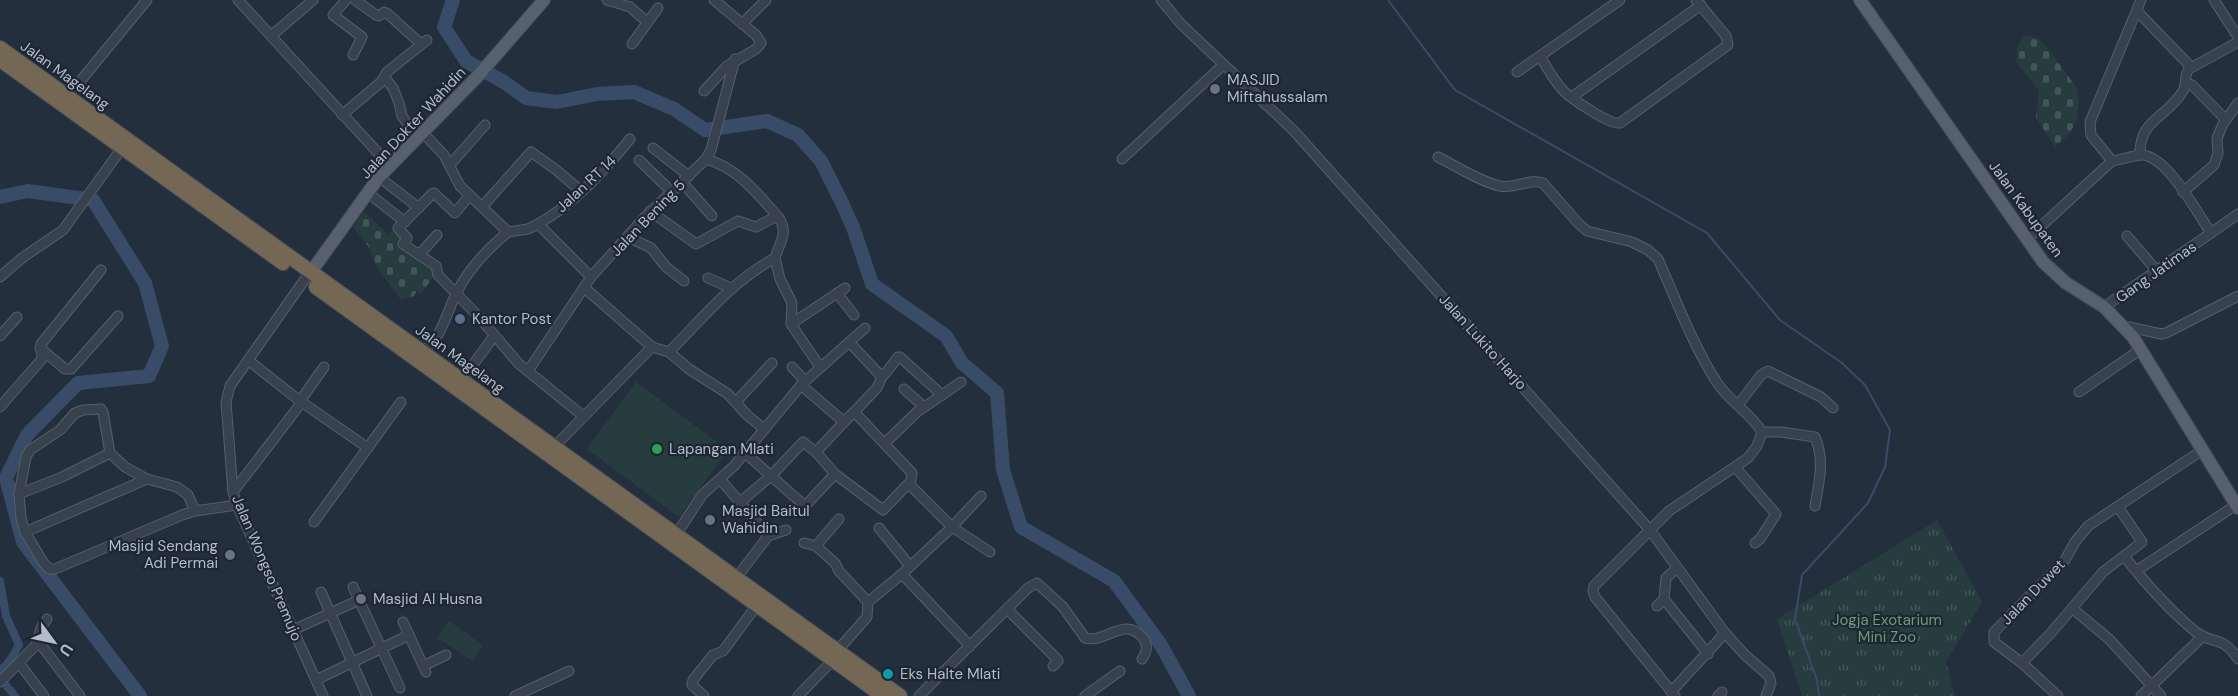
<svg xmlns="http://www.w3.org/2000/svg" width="2238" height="696" font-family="'DM Sans',sans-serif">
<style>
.grass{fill:url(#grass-tufts)}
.cemetery{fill:url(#cemetery-stones)}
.pitch{fill:#263c3f}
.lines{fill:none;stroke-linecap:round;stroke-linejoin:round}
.stream{stroke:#394c67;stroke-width:2}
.canal{stroke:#394c67;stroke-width:8}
.river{stroke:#394c67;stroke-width:14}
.minor-casing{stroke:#565f6c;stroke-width:11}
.major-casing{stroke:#414a57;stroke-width:14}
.highway-casing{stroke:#434c59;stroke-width:16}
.minor{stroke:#38414e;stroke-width:9}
.major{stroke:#56606e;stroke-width:12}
.highway{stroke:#746855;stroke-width:14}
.worship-dot{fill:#6b7280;stroke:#1d2633;stroke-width:2}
.service-dot{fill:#5c6f8a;stroke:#1d2633;stroke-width:2}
.leisure-dot{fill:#2e9e5b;stroke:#1d2633;stroke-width:2}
.culture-dot{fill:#0f9aa8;stroke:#1d2633;stroke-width:2}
.labels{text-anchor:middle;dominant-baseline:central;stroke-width:4.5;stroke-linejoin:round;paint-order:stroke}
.street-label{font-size:15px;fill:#b4bcc9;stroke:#1d2633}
.poi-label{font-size:15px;fill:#b4bcc9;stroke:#1d2633;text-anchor:start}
.park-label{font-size:15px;fill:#6b9a76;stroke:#1d2633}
</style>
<defs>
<pattern id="grass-tufts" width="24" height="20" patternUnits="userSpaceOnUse" patternTransform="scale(1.5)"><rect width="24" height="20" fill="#263c3f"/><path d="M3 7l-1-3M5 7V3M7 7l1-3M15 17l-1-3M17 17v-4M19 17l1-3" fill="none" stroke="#435659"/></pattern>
<pattern id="cemetery-stones" width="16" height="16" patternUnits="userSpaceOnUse" patternTransform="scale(1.5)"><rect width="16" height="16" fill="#263c3f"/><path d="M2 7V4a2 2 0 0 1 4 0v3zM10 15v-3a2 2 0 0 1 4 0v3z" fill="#435659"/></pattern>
</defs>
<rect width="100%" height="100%" fill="#242f3e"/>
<path class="grass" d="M1937 520 1982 602 1946 662 1955 696H1802L1777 619Z"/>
<g class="cemetery">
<path d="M2025 35 2037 38 2046 46 2077 88 2079 101 2077 119 2070 133 2055 147 2036 118 2039 91 2016 62 2017 47Z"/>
<path d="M364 212 388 234 394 229 435 269V274L421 294 417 291 414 296 401 300 374 263 370 249 353 227Z"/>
</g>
<g class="pitch">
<path d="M636 382 728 450 679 517 587 449Z"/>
<path d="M449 621 483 645 472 661 437 638Z"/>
</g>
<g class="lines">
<path class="stream" d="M1388 0 1455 90 1707 233 1780 320 1842 363 1865 385 1890 430 1885 467 1868 503 1802 575 1795 619 1817 680 1819 696"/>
<g class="canal">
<path d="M0 581 6 616 19 645 11 659 0 672"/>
<path d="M0 678 15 696"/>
</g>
<g class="river">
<path d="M453 0 444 27 466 61 504 82 526 98 557 102 597 94 634 92 674 109 705 130 767 121 798 135 821 161 843 205 854 230 872 284 946 336 962 363 997 393 1003 470 1021 527 1114 581 1161 645 1189 696"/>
<path d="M0 197 28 191 93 200 145 283 162 346 149 376 78 383 27 435 6 478 23 542 140 696"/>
</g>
<defs>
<g id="minor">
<path d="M238 0 390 166"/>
<path d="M346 0 333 15 362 37 353 55"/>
<path d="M355 0 376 15 379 16 384 12 388 14 421 44"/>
<path d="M607 0 630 7 647 22"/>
<path d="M1161 0 1181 24 1294 131 1650 530 1594 586 1593 591 1595 597 1675 696"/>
<path d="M2214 0 2238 37"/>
<path d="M2137 11 2191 67"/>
<path d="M742 24 766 0"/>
<path d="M271 36 313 0"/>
<path d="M632 44 658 8"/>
<path d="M1540 57C1548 68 1556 86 1568 95 1577 102 1610 125 1620 123L1728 45 1726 36 1696 0"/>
<path d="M1517 72 1620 0"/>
<path d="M384 77 393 88 399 103 402 116 417 138"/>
<path d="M2185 83 2192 85 2226 120"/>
<path d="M704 91 727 66 756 49 761 43 756 35 714 0"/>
<path d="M68 96 147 0"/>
<path d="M1572 97 1701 5"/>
<path d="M342 115 381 82 387 72 427 40"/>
<path d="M423 133 444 155 460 186 508 232"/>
<path d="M653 148 689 176"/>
<path d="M2140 155C2139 119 2167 118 2183 91 2188 83 2183 76 2189 69L2238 42"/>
<path d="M1438 157C1456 166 1481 182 1500 186 1515 189 1529 178 1543 183L1578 223 1587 231 1632 242 1648 250 1658 259C1676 300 1692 343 1716 381 1728 401 1750 412 1762 432L1757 446 1748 458 1669 511 1650 530 1725 633 1745 655 1769 676 1771 683 1766 696"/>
<path d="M706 159C738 168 758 194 779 218"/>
<path d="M1122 159 1223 65"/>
<path d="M639 160 672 192"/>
<path d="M2112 161 2091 135 2090 122 2141 0"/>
<path d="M450 165 485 125"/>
<path d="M379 177 419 208"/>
<path d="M682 182 712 216"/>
<path d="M2183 192 2214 165 2218 153 2217 138 2223 124 2238 103"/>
<path d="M368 193 405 222"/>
<path d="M470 195 455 213 434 193 432 194 398 228 407 238 403 244 436 266 438 275 479 317 519 364 583 416"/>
<path d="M482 207 531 152 555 169 581 191"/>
<path d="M650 211 696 244 738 221 756 227 775 217 779 218C789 233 779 244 775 258"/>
<path d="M538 224C574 204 604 171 630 139"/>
<path d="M508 232 528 229 538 224 591 277 585 286 587 290 652 347"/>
<path d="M2211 233 2238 214"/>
<path d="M2127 236 2157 271"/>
<path d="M628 237 651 248 666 267 684 281"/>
<path d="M2027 239 2112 161"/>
<path d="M419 255 437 235"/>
<path d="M0 277 22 258 63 230 122 148"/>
<path d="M591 277 645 217 706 159 711 150 735 59"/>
<path d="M708 278 731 288"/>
<path d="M305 279 230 386 226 402 233 492 237 505 323 696"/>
<path d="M837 293 854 315"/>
<path d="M2104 307 2211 233C2197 213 2166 153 2140 155 2132 156 2120 160 2112 161"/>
<path d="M791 324 845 288"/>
<path d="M2124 326 2161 334 2166 333 2238 296"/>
<path d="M0 336 17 317"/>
<path d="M849 342 882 377 877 388 854 412"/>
<path d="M40 348 65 369H71L118 316"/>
<path d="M422 352C443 337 446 313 457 292 468 270 489 247 508 232"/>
<path d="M669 352C703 318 732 281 775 258L780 279 792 303 791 324 820 367"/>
<path d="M248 360 300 401 368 448"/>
<path d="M792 367 805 381"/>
<path d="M528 371 585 286"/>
<path d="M881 374H885L898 357H900L942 395"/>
<path d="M460 379 467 373 494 336"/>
<path d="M801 385 865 328"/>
<path d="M904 389 924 407"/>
<path d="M2079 392 2141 349"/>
<path d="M300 401 324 367"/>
<path d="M736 402 772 363"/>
<path d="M1738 405 1761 375 1768 371 1821 397 1833 408"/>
<path d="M0 407 42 359 41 344 101 270"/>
<path d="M844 422 816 452 835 474 883 510 909 483"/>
<path d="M1762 432H1781L1815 437C1825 460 1819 482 1815 506"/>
<path d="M885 443 917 412 961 382"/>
<path d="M554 447 652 347 669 352 689 369 728 394 747 415 764 429"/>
<path d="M744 452 805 506 835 474"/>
<path d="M1736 468 1776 514 1760 539 1755 543"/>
<path d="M720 479 767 534 766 539 736 578"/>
<path d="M233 492 302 402"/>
<path d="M19 494 26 457 30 450 60 430 75 413 83 410 101 409 103 412 110 453"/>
<path d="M739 503 771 476 803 442 816 452"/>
<path d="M195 511 188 495 177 487 147 479 25 532 43 562 49 569H55L182 515 195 511 237 505"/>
<path d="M314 522 401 402"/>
<path d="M879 528 910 566"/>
<path d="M25 532 21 518 19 494 62 477 110 453 125 467 147 479"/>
<path d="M676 535 702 495 734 466 801 385 844 422 854 412 859 417 912 473 910 485 952 527 990 552"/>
<path d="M768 536 786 530"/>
<path d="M804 543 816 546 835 563 839 571 868 602 902 574"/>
<path d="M816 546 839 519"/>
<path d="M2124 556C2146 584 2169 610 2196 632 2215 646 2221 634 2238 659"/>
<path d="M2136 571 2236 505"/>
<path d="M353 587 359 600"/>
<path d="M321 592 367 696"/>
<path d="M1664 599 1708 654"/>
<path d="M1657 606 1664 599 1666 578 1677 568"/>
<path d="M1007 609 1057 659 1058 661 1053 666"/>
<path d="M2073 609 2109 639 2161 696"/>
<path d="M403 622 426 672"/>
<path d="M293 630 359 600 400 688"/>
<path d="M38 641 80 696"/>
<path d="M970 646 902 574 952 527 981 496"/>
<path d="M837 651 867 617 868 602"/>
<path d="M19 663 44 696"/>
<path d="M2022 663 2050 634 2103 572 2142 542 2118 507"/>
<path d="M423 666 446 655"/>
<path d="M316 680 409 635"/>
<path d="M0 682 36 645 41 628 47 619"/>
<path d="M1671 692 1725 633"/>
<path d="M515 696 569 671"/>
<path d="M704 696 692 685 693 680 713 655 723 651 757 605"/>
<path d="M798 696 833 660"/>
<path d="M919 696 1028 588 1037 583 1063 607 1085 638C1105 644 1124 616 1142 637 1149 644 1147 652 1142 659"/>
<path d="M1085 696 1120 671"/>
<path d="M1718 696 1722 692"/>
<path d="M2058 696 2022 663 1994 642V632L2065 560 2075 542 2088 526 2201 451"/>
<path d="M2141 696 2203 636"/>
</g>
<g id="major">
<path d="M1860 0 2043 262 2066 283 2104 307 2133 337 2238 508"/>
<path d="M311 272 379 177 477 77 544 0"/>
</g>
<g id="highway">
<path d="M0 48 900 696"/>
<path d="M2 61 283 263"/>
<path d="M316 287 883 696"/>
</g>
</defs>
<use href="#minor" class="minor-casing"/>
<use href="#major" class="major-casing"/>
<use href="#highway" class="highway-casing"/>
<use href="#minor" class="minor"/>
<use href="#major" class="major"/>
<use href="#highway" class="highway"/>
</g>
<g class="worship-dot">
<circle cx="1215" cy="89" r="6"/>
<circle cx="710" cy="520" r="6"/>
<circle cx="230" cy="555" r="6"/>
<circle cx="361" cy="599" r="6"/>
</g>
<circle class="service-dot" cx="460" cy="319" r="6"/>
<circle class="leisure-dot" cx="657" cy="449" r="6"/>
<circle class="culture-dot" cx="888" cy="674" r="6"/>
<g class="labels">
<g class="street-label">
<text transform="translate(65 75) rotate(36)">Jalan Magelang</text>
<text transform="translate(413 123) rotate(-47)">Jalan Dokter Wahidin</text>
<text transform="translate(586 184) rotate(-43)">Jalan RT 14</text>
<text transform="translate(2026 209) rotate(54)">Jalan Kabupaten</text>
<text transform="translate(648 218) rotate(-46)">Jalan Bening 5</text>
<text transform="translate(2156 272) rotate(-35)">Gang Jatimas</text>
<text transform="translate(1483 342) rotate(48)">Jalan Lukito Harjo</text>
<text transform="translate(460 359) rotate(36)">Jalan Magelang</text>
<text transform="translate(267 568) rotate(67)">Jalan Wongso Premujo</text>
<text transform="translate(2033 592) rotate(-46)">Jalan Duwet</text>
</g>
<g class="poi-label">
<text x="1227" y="80">MASJID<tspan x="1227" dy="17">Miftahussalam</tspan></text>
<text x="472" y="319">Kantor Post</text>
<text x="669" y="449">Lapangan Mlati</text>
<text x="722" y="511">Masjid Baitul<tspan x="722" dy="17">Wahidin</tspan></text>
<text x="218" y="546" text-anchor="end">Masjid Sendang<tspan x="218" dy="17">Adi Permai</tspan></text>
<text x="373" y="599">Masjid Al Husna</text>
<text x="900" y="674">Eks Halte Mlati</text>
</g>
<g class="park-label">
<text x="1887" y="620">Jogja Exotarium<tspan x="1887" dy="17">Mini Zoo</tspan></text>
</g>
</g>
<g transform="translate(54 642) rotate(123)" stroke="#1d2633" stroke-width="4.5" paint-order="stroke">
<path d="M0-4.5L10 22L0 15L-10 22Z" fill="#b4bcc9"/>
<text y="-9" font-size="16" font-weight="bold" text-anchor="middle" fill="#b4bcc9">U</text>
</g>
</svg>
